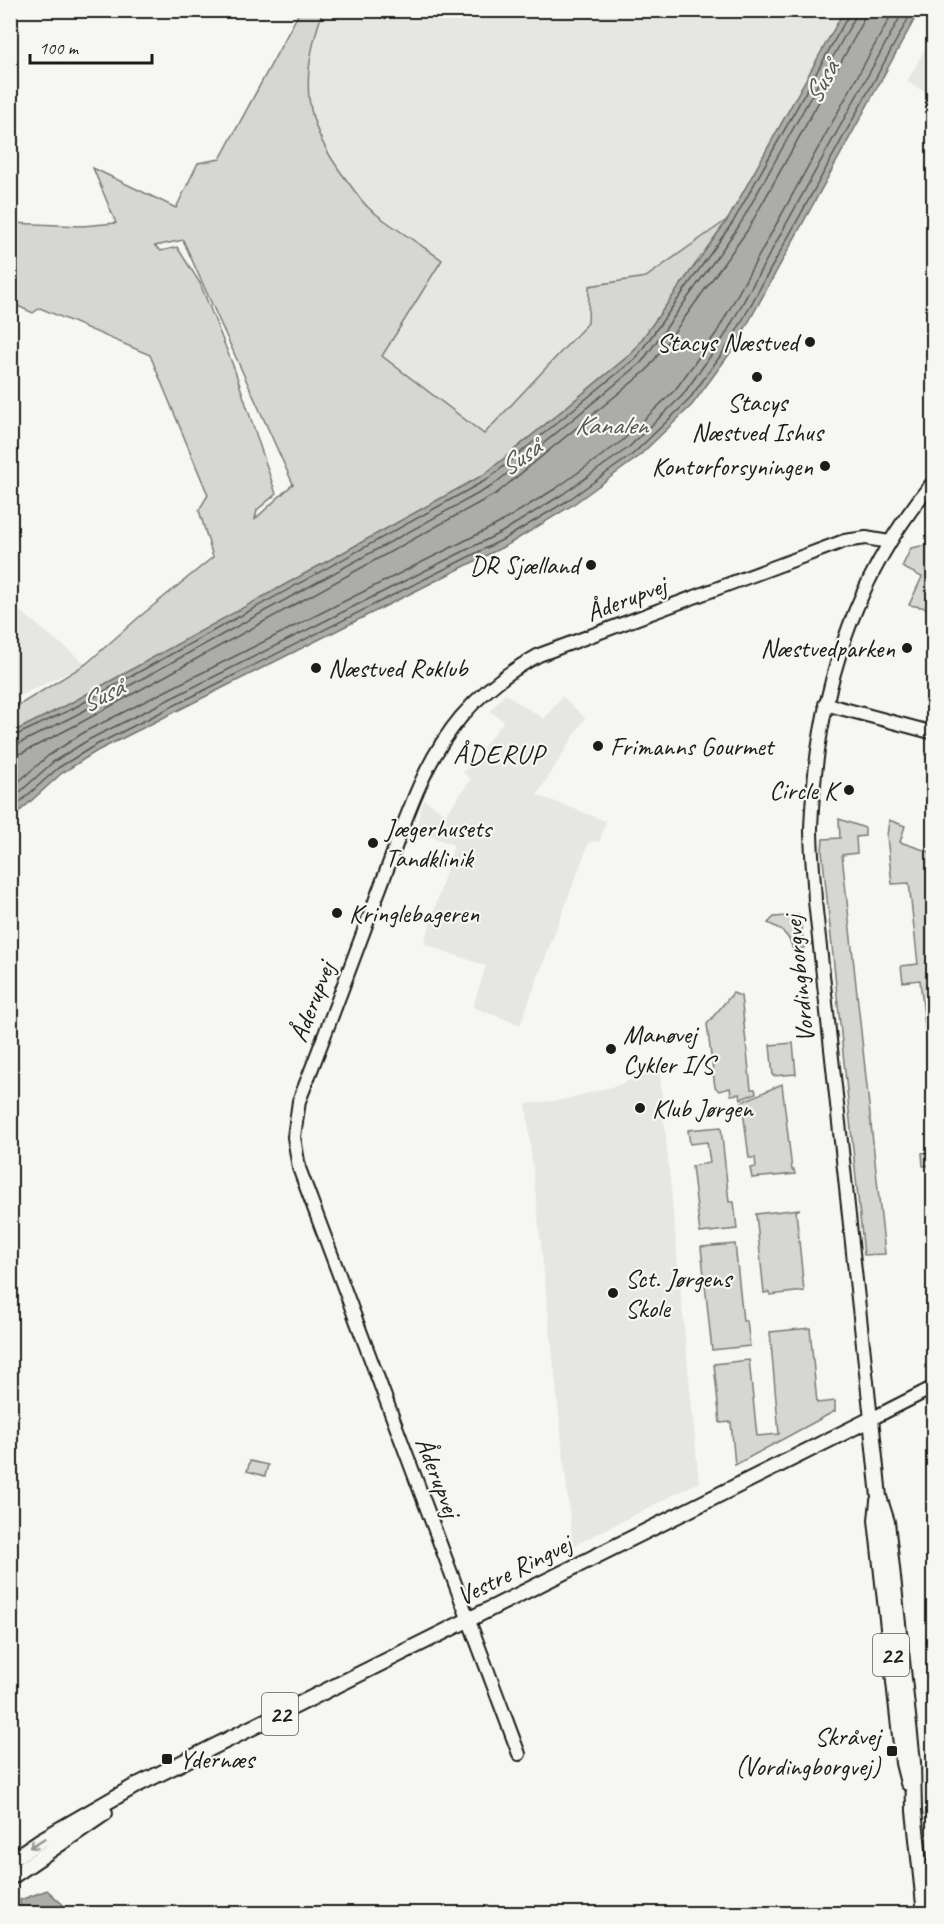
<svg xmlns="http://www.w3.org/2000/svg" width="944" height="1924" font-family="Caveat,sans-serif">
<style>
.built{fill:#e6e6e2}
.green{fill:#d6d6d2;stroke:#797977;stroke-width:1.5;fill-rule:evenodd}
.water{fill:#acaca9;stroke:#727271;stroke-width:1.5}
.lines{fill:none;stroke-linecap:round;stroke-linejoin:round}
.shore{stroke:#565654;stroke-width:1.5}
.secondary-casing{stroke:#1c1c1c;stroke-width:16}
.primary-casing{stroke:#1c1c1c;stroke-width:18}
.secondary{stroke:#f6f6f2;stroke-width:12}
.primary{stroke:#f6f6f2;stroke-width:14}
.oneway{stroke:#949492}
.poi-dot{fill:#1c1c1c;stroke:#f6f6f2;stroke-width:2}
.labels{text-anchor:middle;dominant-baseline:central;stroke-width:4.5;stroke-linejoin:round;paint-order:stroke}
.shield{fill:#f6f6f2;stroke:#5d5d5c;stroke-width:1.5}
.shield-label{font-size:24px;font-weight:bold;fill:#1c1c1c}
.poi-label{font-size:26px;fill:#1c1c1c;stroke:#f6f6f2;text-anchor:start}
.street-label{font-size:26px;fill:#1c1c1c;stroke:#f6f6f2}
.water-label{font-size:27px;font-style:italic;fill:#565654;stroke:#f6f6f2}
.neighbourhood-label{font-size:27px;letter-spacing:1.5px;fill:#1c1c1c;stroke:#f6f6f2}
</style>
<rect width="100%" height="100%" fill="#f6f6f2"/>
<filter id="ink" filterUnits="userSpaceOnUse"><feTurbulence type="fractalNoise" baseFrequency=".0167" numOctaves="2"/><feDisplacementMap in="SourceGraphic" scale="12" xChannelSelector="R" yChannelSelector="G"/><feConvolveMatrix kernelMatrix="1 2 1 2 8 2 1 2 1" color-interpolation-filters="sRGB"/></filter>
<g filter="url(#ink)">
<g class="built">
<path d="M323 11H844L728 219 646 277 590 286 588 323 484 434 382 355 442 260 369 209 338 170 324 147 312 120 307 83 314 38Z"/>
<path d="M933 34V96L907 82Z"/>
<path d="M11 604 86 664 11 700Z"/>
<path d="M505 694 544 719 562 696 585 718 537 795 606 821 600 841 589 842 520 1025 473 1007 486 966 424 944 454 845 415 830 424 800 446 814 471 779 463 773 504 721 490 711Z"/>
<path d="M659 1066 699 1482 573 1546 526 1104 562 1100 619 1085Z"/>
</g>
<g class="green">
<path d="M300 11H323C299 79 302 123 348 182 355 191 362 203 371 210 393 228 419 243 442 260L382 356 484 434 588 323 589 286 646 277 728 219 632 353 485 474 69 704 11 733V710L86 664 138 618 213 557 199 510 208 495 150 355 40 308 33 313 11 303V223L82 226 116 223 93 168 176 208 198 163 220 159ZM183 240 293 484 255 519 257 510 276 494 234 368 200 283 177 247 161 251 155 246Z"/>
<path d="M933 544V609L909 605 922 577 902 567 911 548Z"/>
<path d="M839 819 865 828V836L856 837 857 853 842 855 885 1254 864 1255 822 850 823 839 840 838Z"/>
<path d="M889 820 905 826 900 842 933 853V1062H929L920 980 903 982 901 966 918 964 909 883 892 884 887 836Z"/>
<path d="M800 915 804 948 793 950C790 935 781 929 768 923L774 917Z"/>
<path d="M733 993 741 996 751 1089H755L756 1093 741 1099 740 1094 731 1095 730 1088 719 1091 715 1087 707 1024Z"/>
<path d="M793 1043 796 1074 773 1076 770 1045Z"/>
<path d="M782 1084 792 1170H794L795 1174 752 1178 750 1168 756 1167 755 1158H749L742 1102Z"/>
<path d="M721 1127 729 1202H734L737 1229 700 1233 692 1166 710 1163 707 1142 690 1144 688 1130Z"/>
<path d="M933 1152V1165L923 1166 922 1153Z"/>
<path d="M800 1209 796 1211 804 1291 770 1295 769 1292 764 1293 756 1214Z"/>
<path d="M735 1244 743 1321H747L750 1346 712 1350 701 1247Z"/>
<path d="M810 1328 817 1403 835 1401V1411L735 1465 731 1422 720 1423 714 1364 749 1360 757 1436 779 1434 770 1332Z"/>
<path d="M250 1461 268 1465 265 1476 247 1471Z"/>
</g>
<g class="water">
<path d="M844 11H919L736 345 692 405 637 458 571 506 509 544 97 751 62 773 11 819V733L69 704 485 474 632 353 728 219Z"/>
<path d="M47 1890 72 1913H21L20 1900Z"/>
</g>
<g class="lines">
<g class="shore">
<path d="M10 738 72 709 488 479 636 358 733 222 848 16 849 10"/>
<path d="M10 746 18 744 76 715 492 486 641 363 739 226 854 19 856 10"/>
<path d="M10 755 22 753 80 723 497 493 647 370 747 231 862 24 865 10"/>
<path d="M10 789 48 756 86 731 498 524 558 487 622 441 675 390 717 332 894 10"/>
<path d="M10 801 53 762 90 739 502 532 563 494 628 448 682 396 724 337 904 10"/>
<path d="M10 811 58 768 94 746 506 538 567 501 633 454 688 401 731 341 913 10"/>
</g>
<defs>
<g id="secondary">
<path d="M934 481C851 579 816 700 811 828 811 852 814 877 815 901L871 1419 934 1387"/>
<path d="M825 704 934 733"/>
<path d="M519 1754 299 1168 294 1137 299 1101C328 1028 355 954 383 880 404 825 422 763 461 717 483 691 509 671 539 655L844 541 866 538 889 542"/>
</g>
<g id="primary">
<path d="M878 1501 876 1520 903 1763 908 1783"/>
<path d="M10 1861 41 1840 135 1786 871 1419 879 1497 887 1522 913 1762 914 1811 925 1914"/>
<path d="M10 1878 105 1813"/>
</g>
</defs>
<use href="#secondary" class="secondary-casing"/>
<use href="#primary" class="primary-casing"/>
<use href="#secondary" class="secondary"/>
<use href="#primary" class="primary"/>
</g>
<defs><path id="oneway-shaft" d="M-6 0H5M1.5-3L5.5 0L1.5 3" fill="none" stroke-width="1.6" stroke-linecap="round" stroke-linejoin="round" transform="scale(1.5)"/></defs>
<use class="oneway" href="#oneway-shaft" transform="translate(37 1843) rotate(148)"/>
</g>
<g class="poi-dot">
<circle cx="810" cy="342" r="6"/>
<circle cx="757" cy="377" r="6"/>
<circle cx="825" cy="466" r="6"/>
<circle cx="591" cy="565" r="6"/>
<circle cx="907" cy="648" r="6"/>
<circle cx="316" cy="668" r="6"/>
<circle cx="598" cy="746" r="6"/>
<circle cx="849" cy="790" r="6"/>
<circle cx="373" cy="843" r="6"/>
<circle cx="337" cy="913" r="6"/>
<circle cx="611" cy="1049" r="6"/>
<circle cx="640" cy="1108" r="6"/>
<circle cx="613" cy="1293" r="6"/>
<rect x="886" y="1745" width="12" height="12" rx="3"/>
<rect x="161" y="1753" width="12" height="12" rx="3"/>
</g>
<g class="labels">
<g class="shield">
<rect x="873" y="1634" width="36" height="42" rx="4.5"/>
<rect x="262" y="1693" width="36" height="42" rx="4.5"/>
</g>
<g class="shield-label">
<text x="891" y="1655">22</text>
<text x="280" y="1714">22</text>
</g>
<g class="poi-label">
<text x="798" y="342" text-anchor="end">Stacys Næstved</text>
<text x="757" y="402" text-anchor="middle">Stacys<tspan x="757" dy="30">Næstved Ishus</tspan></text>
<text x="813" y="466" text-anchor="end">Kontorforsyningen</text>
<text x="579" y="565" text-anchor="end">DR Sjælland</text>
<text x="895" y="648" text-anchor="end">Næstvedparken</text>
<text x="328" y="668">Næstved Roklub</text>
<text x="610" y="746">Frimanns Gourmet</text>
<text x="837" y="790" text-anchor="end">Circle K</text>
<text x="385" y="828">Jægerhusets<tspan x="385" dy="30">Tandklinik</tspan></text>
<text x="349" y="913">Kringlebageren</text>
<text x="623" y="1034">Manøvej<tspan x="623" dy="30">Cykler I/S</tspan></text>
<text x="652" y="1108">Klub Jørgen</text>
<text x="625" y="1278">Sct. Jørgens<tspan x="625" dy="30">Skole</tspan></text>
<text x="880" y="1736" text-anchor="end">Skråvej<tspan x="880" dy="30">(Vordingborgvej)</tspan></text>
<text x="179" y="1759">Ydernæs</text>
</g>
<g class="street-label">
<text transform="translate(626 599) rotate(-21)">Åderupvej</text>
<text transform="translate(799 979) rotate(-96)">Vordingborgvej</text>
<text transform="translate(312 1002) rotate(-69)">Åderupvej</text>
<text transform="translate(438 1477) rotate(69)">Åderupvej</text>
<text transform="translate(514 1570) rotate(-27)">Vestre Ringvej</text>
</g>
<g class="water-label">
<text transform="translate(821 82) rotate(-61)">Suså</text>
<text x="611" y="425">Kanalen</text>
<text transform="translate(520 457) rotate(-35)">Suså</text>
<text transform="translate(102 695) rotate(-26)">Suså</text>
</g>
<g class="neighbourhood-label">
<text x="499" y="754">ÅDERUP</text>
</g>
</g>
<rect width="944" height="1924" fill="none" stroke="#f6f6f2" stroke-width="36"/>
<rect x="18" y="18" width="908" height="1888" fill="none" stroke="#1c1c1c" stroke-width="2" filter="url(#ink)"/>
<path d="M30 54v9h122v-9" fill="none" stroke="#1c1c1c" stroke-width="3"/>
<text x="39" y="54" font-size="18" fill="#1c1c1c" stroke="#f6f6f2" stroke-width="4.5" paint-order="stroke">100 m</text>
</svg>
